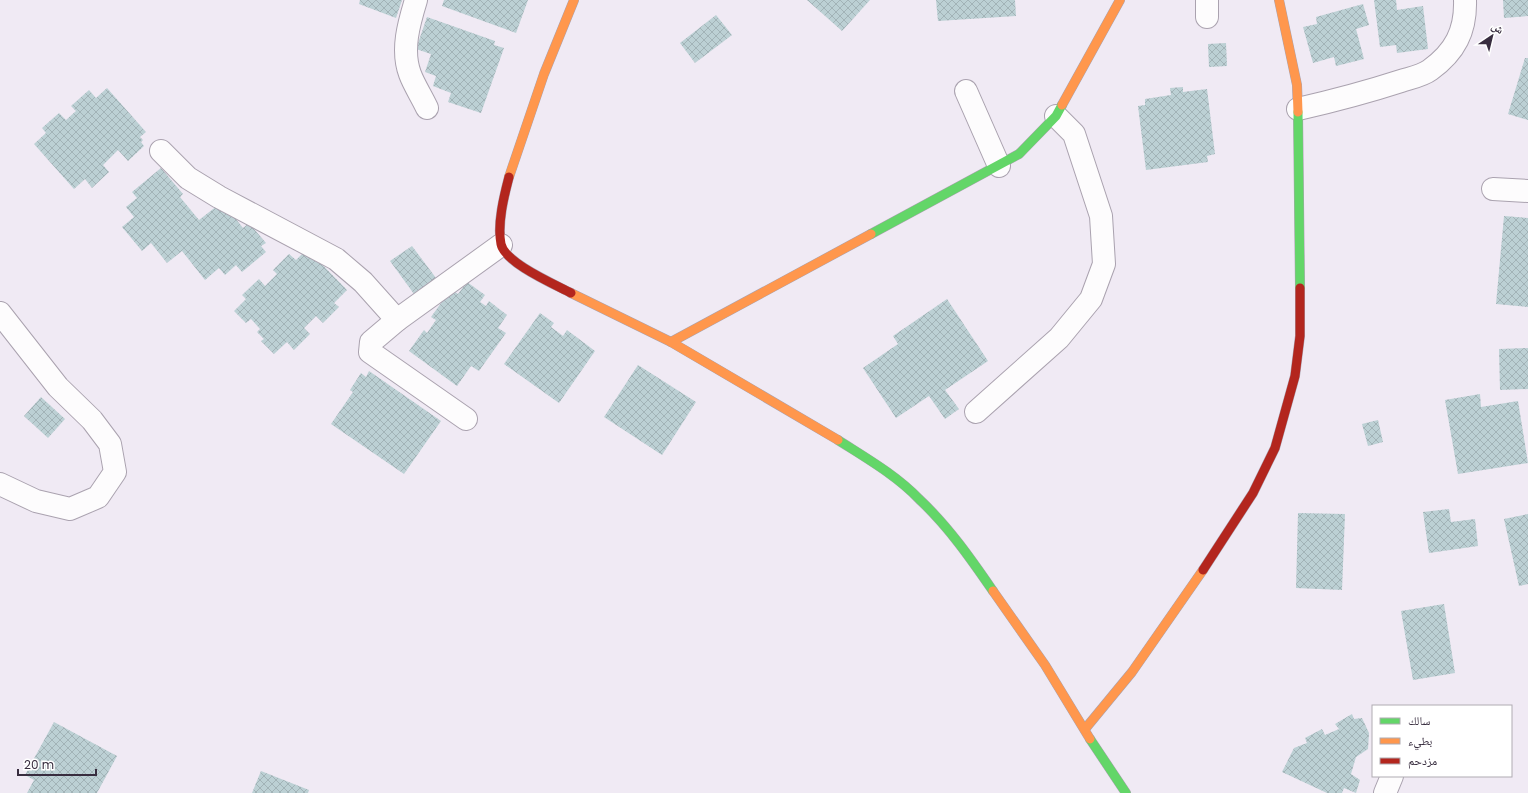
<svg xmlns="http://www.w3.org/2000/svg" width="1528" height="793" font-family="Poppins,'Noto Naskh Arabic',sans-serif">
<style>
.building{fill:url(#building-cross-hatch)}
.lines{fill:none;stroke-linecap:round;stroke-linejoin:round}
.street-casing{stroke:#aaa2af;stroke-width:24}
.fast-casing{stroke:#aaa2af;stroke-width:10}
.slow-casing{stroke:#aaa2af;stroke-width:10}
.jam-casing{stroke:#aaa2af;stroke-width:10}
.street{stroke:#fdfcfd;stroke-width:22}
.fast{stroke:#63d668;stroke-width:9}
.slow{stroke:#ff974d;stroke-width:9}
.jam{stroke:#b3261e;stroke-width:9}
</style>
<defs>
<pattern id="building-cross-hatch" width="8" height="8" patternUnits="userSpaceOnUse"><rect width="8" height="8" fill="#bcd0d4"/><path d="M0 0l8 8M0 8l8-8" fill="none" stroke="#a2b3b7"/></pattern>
</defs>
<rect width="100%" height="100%" fill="#f0eaf4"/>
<g class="building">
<path d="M360 0H402L396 18 359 4Z"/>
<path d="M444 0H528L516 33 442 6Z"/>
<path d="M807 0H870L842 31Z"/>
<path d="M936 0H1015L1016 16 938 21Z"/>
<path d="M1374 0H1396L1397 10 1423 6 1428 49 1397 53 1396 45 1380 47Z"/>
<path d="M1503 0H1528V16L1504 18Z"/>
<path d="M1363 4 1369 25 1356 29 1364 59 1336 66 1334 57 1313 63 1303 27 1317 24 1316 17Z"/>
<path d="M716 15 732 35 695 63 680 43Z"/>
<path d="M427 17 495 41 494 45 504 48 481 113 448 102 451 93 433 86 436 76 425 72 431 54 416 49Z"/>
<path d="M1226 43 1227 66 1209 67 1208 44Z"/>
<path d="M1525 58H1528V120L1508 114Z"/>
<path d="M1183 87V92L1207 89 1215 154 1207 156 1208 162 1146 170 1138 106 1145 105V99L1171 95 1170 88Z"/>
<path d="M107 88 146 132 140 137 143 140 141 142 144 146 128 161 118 150 103 165 109 172 92 188 85 179 74 189 34 144 46 133 42 128 59 113 66 120 76 111 71 106 89 90 96 98Z"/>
<path d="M161 168 183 194 180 197 199 220 222 202 243 228 249 223 266 243 261 246 266 252 242 272 236 265 225 275 219 268 205 280 182 251 167 263 151 243 142 251 122 227 134 217 126 207 137 198 132 192Z"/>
<path d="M1504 216 1528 218V307L1496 304Z"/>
<path d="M412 246 436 278 414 294 390 261Z"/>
<path d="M307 249 347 290 334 303 339 307 323 323 316 316 304 328 310 334 294 350 287 342 274 354 261 341 264 339 257 332 260 329 251 319 246 323 234 311 246 299 242 295 259 279 265 286 277 274 273 270 289 254 296 260Z"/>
<path d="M467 282 485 295 480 302 486 306 489 301 507 315 498 328 506 333 479 371 471 366 457 386 409 351 424 330 427 333 436 320 431 317 451 289 458 294Z"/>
<path d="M947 299 988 361 945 390 959 409 945 419 929 396 896 418 863 368 898 344 893 336Z"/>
<path d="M540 313 554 323 551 327 563 336 567 330 595 351 559 403 504 364Z"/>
<path d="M1528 348V389L1500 390 1499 349Z"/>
<path d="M638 365 696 402 662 455 604 417Z"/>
<path d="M369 371 441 421 404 474 331 424 353 392 350 390 361 373 366 377Z"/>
<path d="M1480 394 1481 407 1518 401 1528 463 1458 474 1445 400Z"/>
<path d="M41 397 65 419 48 438 24 416Z"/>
<path d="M1378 420 1383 442 1368 446 1362 424Z"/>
<path d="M1449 509 1451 522 1475 519 1478 546 1429 553 1423 512Z"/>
<path d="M1298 513 1345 514 1342 590 1296 588Z"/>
<path d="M1528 514V584L1519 586 1504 519Z"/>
<path d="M1444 604 1455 673 1413 680 1401 611Z"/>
<path d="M1352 714 1354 719 1362 718 1369 733 1368 749 1356 757 1351 774 1360 780 1356 793 1344 788 1342 793H1327L1282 772 1294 748 1307 743 1305 738 1322 729 1325 735 1339 729 1335 724Z"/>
<path d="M54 722 117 756 97 793H27L34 780 25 775Z"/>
<path d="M261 771 309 790 308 793H252Z"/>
</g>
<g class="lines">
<defs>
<g id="street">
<path d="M416 0C409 23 401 50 410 74 414 85 422 97 427 108"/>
<path d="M1207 17V0"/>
<path d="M966 91 999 166"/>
<path d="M1298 109C1333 101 1367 92 1401 81 1410 78 1422 76 1430 70 1455 52 1466 31 1465 0"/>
<path d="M161 151 188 178 219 197 336 259 363 282 397 320"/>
<path d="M1493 189 1528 191"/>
<path d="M0 313 58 387 92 420 110 444 115 472 98 497 70 509 36 501 0 484"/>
<path d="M976 412 1059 338 1091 299 1104 264 1101 216 1074 134 1056 116"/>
<path d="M466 419 370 352 371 342 397 320 501 245"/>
<path d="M1385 793 1392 776"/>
</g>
<g id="fast">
<path d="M1298 112 1300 288"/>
<path d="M871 234 1019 154 1056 116 1062 105"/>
<path d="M838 440C866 458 896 475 919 499 948 526 971 559 993 591"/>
<path d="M1090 739 1126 793"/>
</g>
<g id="slow">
<path d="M1279 0 1297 85 1298 112"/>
<path d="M1062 105 1120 0"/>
<path d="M509 177 544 74 574 0"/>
<path d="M571 293 671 342 838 440"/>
<path d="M671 342 871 234"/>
<path d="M993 591 1045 665 1090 739"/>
<path d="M1085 729 1132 672 1203 570"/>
</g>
<g id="jam">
<path d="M509 177C504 196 497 224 501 244 505 263 554 284 571 293"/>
<path d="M1203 570 1253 493 1275 448 1295 376 1300 336V288"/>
</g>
</defs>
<use href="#street" class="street-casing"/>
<use href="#fast" class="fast-casing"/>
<use href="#slow" class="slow-casing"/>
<use href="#jam" class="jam-casing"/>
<use href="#street" class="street"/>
<use href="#fast" class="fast"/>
<use href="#slow" class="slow"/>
<use href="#jam" class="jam"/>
</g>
<rect x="1372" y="705" width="140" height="72" fill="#ffffff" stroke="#afabb2"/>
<rect x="1380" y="718" width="20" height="6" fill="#63d668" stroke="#afabb2"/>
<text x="1408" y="725" font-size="12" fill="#382d3f">سالك</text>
<rect x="1380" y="738" width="20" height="6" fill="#ff974d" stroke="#afabb2"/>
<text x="1408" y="745" font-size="12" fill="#382d3f">بطيء</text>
<rect x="1380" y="758" width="20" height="6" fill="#b3261e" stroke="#afabb2"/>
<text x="1408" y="765" font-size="12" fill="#382d3f">مزدحم</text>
<g transform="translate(1492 36) rotate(35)" stroke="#ffffff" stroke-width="3" paint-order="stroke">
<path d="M0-3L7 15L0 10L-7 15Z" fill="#382d3f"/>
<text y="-6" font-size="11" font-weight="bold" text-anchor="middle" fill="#382d3f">ش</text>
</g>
<path d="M18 769v6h78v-6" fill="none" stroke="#382d3f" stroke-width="2"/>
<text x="24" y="769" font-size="12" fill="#382d3f" stroke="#ffffff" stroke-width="3" paint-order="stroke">20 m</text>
</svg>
